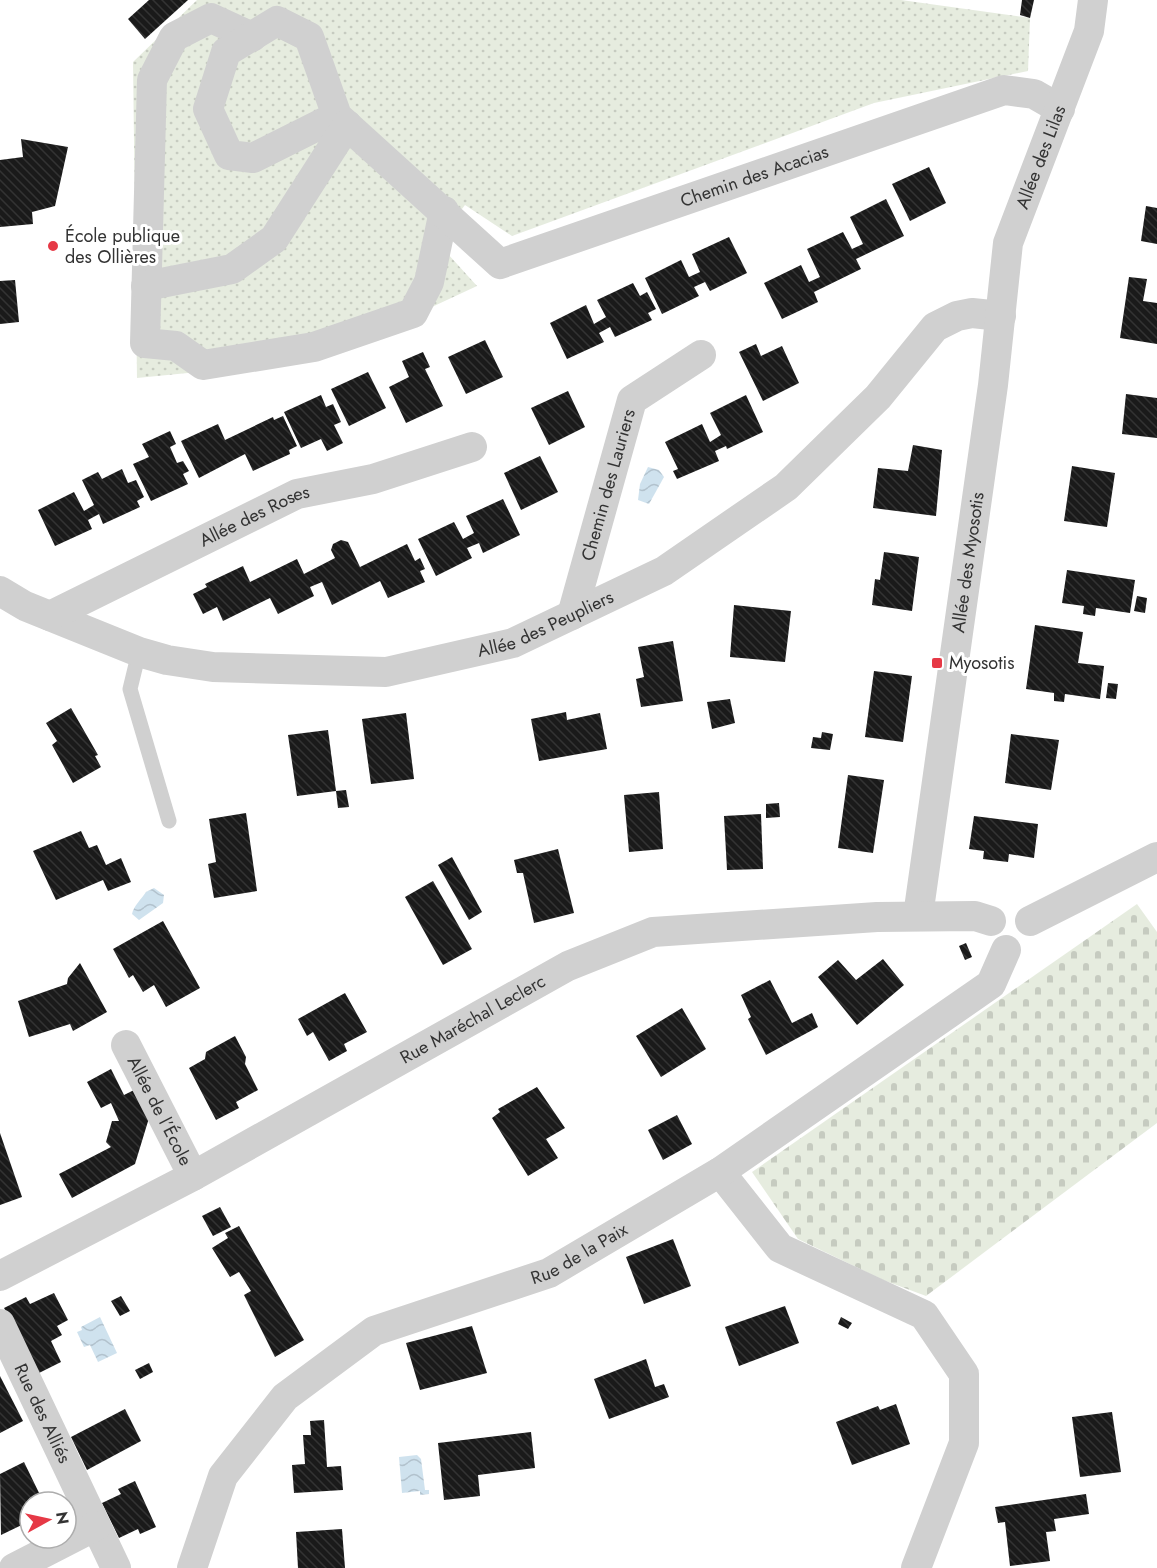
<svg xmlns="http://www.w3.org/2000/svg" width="1157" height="1568" font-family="Jost,sans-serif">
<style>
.cemetery{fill:url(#cemetery-stones)}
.park{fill:url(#park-dots)}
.water{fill:url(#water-waves)}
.building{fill:url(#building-back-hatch)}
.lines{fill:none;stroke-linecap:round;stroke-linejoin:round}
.lane{stroke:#d0d0d0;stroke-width:15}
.street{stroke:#d0d0d0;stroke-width:30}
.poi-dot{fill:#e63946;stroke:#fff;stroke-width:2}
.labels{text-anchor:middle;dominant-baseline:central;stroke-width:6;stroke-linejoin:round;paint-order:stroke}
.street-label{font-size:18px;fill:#333;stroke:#fff}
.poi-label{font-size:18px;fill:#333;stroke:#fff;text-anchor:start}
</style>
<defs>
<pattern id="cemetery-stones" width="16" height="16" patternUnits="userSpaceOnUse" patternTransform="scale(1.5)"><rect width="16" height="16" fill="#e6ecdf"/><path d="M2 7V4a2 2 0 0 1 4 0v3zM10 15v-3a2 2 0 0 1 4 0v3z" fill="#c6cbc0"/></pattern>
<pattern id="park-dots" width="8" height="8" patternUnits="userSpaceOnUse" patternTransform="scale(1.5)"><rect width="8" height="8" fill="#e6ecdf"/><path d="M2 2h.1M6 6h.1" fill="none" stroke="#c6cbc0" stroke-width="1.8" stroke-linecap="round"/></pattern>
<pattern id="water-waves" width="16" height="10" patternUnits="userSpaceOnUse" patternTransform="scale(1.5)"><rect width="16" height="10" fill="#cfe2ee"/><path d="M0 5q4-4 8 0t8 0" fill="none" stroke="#b2c2cd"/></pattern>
<pattern id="building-back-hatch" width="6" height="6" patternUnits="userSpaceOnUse" patternTransform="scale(1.5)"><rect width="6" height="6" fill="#1a1a1a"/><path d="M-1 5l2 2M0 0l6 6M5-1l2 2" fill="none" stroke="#333"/></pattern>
</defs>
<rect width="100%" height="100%" fill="#fff"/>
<path class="cemetery" d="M1137 904 1157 932V1123L926 1296 883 1280 798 1239 752 1172Z"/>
<path class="park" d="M197 0H901L1030 18 1028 71 874 103 512 236 465 205 437 242 477 286 318 360 137 378 133 62Z"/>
<g class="water">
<path d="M648 467 659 470 664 477 649 504 638 500 640 484Z"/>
<path d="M154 888 164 895 163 903 139 920 132 914C134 905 141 900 146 892Z"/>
<path d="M100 1317 117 1353 98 1362 90 1345 84 1347 77 1332 82 1330 81 1327Z"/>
<path d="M417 1455 421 1459 425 1490H429V1494L420 1495V1491L402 1493 399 1457Z"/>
</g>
<g class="building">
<path d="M149 0H188L145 39 128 19Z"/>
<path d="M1022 0H1034L1030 18 1020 15Z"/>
<path d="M21 139 68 147 55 206 32 212 33 224 0 227V160L23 157Z"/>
<path d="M929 167 946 203 910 221 892 184Z"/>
<path d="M886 199 904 236 856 259 861 269 814 292 818 302 782 319 764 283 801 265 809 282 820 277 807 249 843 232 852 249 863 244 850 217Z"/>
<path d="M1146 206 1157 208V244L1141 241Z"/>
<path d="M729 237 747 273 710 291 705 282 694 287 699 296 662 314 645 278 681 260 689 277 700 272 692 254Z"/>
<path d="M1129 277 1147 279 1143 301 1157 303V344L1120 338Z"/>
<path d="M15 280 19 322 0 324V281Z"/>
<path d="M633 283 640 296 647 292 656 309 648 313 652 320 615 337 610 327 599 333 604 342 567 359 550 323 586 305 594 324 606 317 597 300Z"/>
<path d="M485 340 503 377 466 394 448 357Z"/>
<path d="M756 344 761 356 782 346 799 383 763 401 739 352Z"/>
<path d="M423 352 430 367 425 369 443 406 406 423 389 387 409 377 402 361Z"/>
<path d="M368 372 386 408 349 426 331 389Z"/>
<path d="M568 391 585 427 549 445 531 408Z"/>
<path d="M1126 394 1157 398V438L1122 434Z"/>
<path d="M321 395 326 407 333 404 341 422 334 425 343 443 327 451 321 439 301 448 284 412Z"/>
<path d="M746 395 763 432 727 449 726 446 715 451 719 461 677 479 673 471 678 469 665 442 702 424 710 442 721 435 710 413Z"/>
<path d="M283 416 297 446 289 450 290 454 253 471 245 454 199 478 181 441 218 424 225 440 273 417 274 420Z"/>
<path d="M170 431 176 444 170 447 177 463 183 461 189 471 183 474 188 484 151 501 133 464 149 457 142 444Z"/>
<path d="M913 445 942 450 936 516 873 508 878 468 908 471Z"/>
<path d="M540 456 558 492 521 510 504 473Z"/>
<path d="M1072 466 1115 473 1107 527 1064 521Z"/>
<path d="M122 469 128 483 136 480 144 497 137 501 140 507 103 524 99 514 88 520 92 529 55 546 38 510 74 492 84 511 94 505 82 480 98 472 102 479Z"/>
<path d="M503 499 520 535 483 553 479 543 467 548 472 558 436 576 418 539 454 522 463 539 474 533 466 516Z"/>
<path d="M341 540 348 542 360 567 407 544 415 561 420 558 425 569 420 571 425 582 388 598 380 581 332 605 322 582 310 587 314 596 278 614 270 598 223 621 217 607 203 614 193 594 207 587 205 584 243 566 250 582 297 559 304 574 335 558 331 550 333 544Z"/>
<path d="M884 552 919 557 912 611 872 605 875 579 880 580Z"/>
<path d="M1067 570 1135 580 1130 613 1096 608 1095 616 1083 614 1084 606 1062 603Z"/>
<path d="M1137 596 1147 598 1145 613 1134 611Z"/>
<path d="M734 605 791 611 785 662 730 657Z"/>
<path d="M1035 625 1083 632 1078 663 1104 666 1100 699 1065 694 1064 702 1054 701V693L1026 689Z"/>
<path d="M673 641 683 701 641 707 636 679 644 677 638 647Z"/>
<path d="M874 671 912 676 903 742 865 737Z"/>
<path d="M1108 683 1118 684 1116 699 1106 698Z"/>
<path d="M730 699 735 723 712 729 707 702Z"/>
<path d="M71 708 98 755 95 756 101 767 73 783 52 745 57 741 46 723Z"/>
<path d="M566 712 567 720 600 713 607 749 539 761 531 719Z"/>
<path d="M406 713 414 779 371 784 362 719Z"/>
<path d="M328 730 336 791 297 796 288 735Z"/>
<path d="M822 732 833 734 830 750 811 748 813 737 821 738Z"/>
<path d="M1011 734 1059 740 1051 790 1005 783Z"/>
<path d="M848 775 884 780 873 853 838 848Z"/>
<path d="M346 790 349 807 338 808 336 791Z"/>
<path d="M659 792 663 849 629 852 624 795Z"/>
<path d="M779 803 780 817 766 818V804Z"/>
<path d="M246 813 257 891 214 898 208 864 216 862 209 819Z"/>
<path d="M761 814 763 869 727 870 724 816Z"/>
<path d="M974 816 1038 824 1034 858 1009 854 1008 862 983 859 984 851 969 849Z"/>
<path d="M81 831 89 848 97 845 106 865 121 858 131 882 108 891 103 880 56 900 33 851Z"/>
<path d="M558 849 574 913 534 923 523 873H517L514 860Z"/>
<path d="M452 857 482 912 469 920 438 865Z"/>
<path d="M433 881 472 949 443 965 405 897Z"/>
<path d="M163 921 200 988 166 1007 154 985 143 992 133 975 129 978 113 949Z"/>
<path d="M966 943 972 957 965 960 959 946Z"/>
<path d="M883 959 904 985 857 1025 818 977 838 960 856 980Z"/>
<path d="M80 963 107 1012 73 1031 70 1024 29 1037 18 1001 67 984 68 978Z"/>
<path d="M770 980 792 1023 812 1013 818 1027 766 1055 748 1019 751 1017 741 995Z"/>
<path d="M345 993 367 1032 344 1044 347 1051 329 1061 313 1032 307 1036 298 1019Z"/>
<path d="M682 1008 706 1049 661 1077 636 1036Z"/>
<path d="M235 1036 246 1057 245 1064 258 1090 236 1102 239 1108 216 1120 189 1068 205 1059 206 1052Z"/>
<path d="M111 1069 124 1095 134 1090 149 1118 135 1164 72 1198 59 1174 111 1147 106 1142 112 1121H119L111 1103 101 1108 87 1082Z"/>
<path d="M537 1087 565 1128 546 1139 558 1158 528 1176 492 1118 500 1112 498 1109Z"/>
<path d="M677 1115 692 1144 663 1160 648 1130Z"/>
<path d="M0 1133 22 1197 0 1205Z"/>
<path d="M220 1207 231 1227 213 1236 202 1216Z"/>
<path d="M239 1226 304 1340 275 1357 244 1295 251 1291 239 1272 230 1277 212 1248 228 1238 225 1233Z"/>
<path d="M673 1239 691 1286 644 1304 626 1257Z"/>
<path d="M54 1293 68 1320 57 1326 62 1335 51 1341 61 1362 39 1373 4 1308 26 1297 30 1304Z"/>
<path d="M121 1296 130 1311 120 1316 111 1301Z"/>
<path d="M785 1306 799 1343 739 1366 725 1327Z"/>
<path d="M841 1317 852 1323 848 1329 838 1324Z"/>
<path d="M472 1326 487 1373 420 1390 406 1343Z"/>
<path d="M646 1359 655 1387 664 1384 669 1397 609 1419 594 1379Z"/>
<path d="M149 1363 153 1372 140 1379 135 1370Z"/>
<path d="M0 1376 23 1421 0 1433Z"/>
<path d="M896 1404 910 1444 852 1465 836 1422 878 1406 880 1410Z"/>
<path d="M125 1409 141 1441 87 1470 71 1437Z"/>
<path d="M1112 1412 1121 1472 1080 1477 1072 1417Z"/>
<path d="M324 1420 327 1467 341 1466 343 1490 294 1493 292 1465 305 1464 303 1435H311L310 1421Z"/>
<path d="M531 1432 535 1468 478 1475 480 1496 444 1500 438 1443Z"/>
<path d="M24 1462 42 1499 30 1502V1521L1 1535 0 1474Z"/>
<path d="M135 1481 156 1527 140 1534 138 1529 119 1538 102 1503 121 1494 118 1489Z"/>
<path d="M1086 1494 1089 1514 1054 1519 1056 1531 1046 1532 1050 1561 1010 1566 1005 1522 998 1523 995 1507Z"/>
<path d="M342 1529 345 1568H298L296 1532Z"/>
</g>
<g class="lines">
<path class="lane" d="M139 652 130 689 169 821"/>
<g class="street">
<path d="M252 37 211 18 174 37 152 80 145 343 176 346 203 365 314 347 413 313 429 282 444 211"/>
<path id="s1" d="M337 116 253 158 229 155 208 109 226 52 277 21 309 37 337 116 500 264 1004 90 1034 94 1060 109"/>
<path d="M146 286 232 269 274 239 347 125"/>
<path id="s2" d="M0 591 25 606 139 652 167 660 213 667 386 672 513 643 664 571 786 487 878 397 935 327 957 316 972 313 1001 316"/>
<path id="s3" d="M572 615 632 400 701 355"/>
<path id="s4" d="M50 616 297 494 373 479 472 447"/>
<path id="s5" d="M918 916 993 385 1008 243 1089 31 1093 0"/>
<path d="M1030 921 1157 857"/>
<path id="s6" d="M126 1045 193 1176"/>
<path d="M720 1172 780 1248 924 1315 964 1374V1443L916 1568"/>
<path id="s7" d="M0 1276 193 1176 568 966 653 932 877 917 975 916 991 921"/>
<path id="s8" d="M0 1324 116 1568"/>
<path d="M14 1568 96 1526"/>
<path id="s9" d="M192 1568 223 1476 285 1397 374 1331 549 1273 720 1172 991 984 1006 950"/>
</g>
</g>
<g class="poi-dot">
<circle cx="53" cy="246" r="6"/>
<rect x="931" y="657" width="12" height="12" rx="3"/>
</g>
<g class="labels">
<g class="street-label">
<text stroke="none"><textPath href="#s5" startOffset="771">Allée des Lilas</textPath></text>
<text stroke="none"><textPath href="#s1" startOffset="897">Chemin des Acacias</textPath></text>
<text stroke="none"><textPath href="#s3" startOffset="135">Chemin des Lauriers</textPath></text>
<text stroke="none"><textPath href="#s4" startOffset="228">Allée des Roses</textPath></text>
<text stroke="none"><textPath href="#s5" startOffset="357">Allée des Myosotis</textPath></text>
<text stroke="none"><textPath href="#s2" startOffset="568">Allée des Peupliers</textPath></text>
<text stroke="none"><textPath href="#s7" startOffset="538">Rue Maréchal Leclerc</textPath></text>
<text stroke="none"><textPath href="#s6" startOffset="74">Allée de l’École</textPath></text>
<text stroke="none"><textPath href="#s9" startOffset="528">Rue de la Paix</textPath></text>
<text stroke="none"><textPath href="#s8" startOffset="99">Rue des Alliés</textPath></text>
</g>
<g class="poi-label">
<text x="65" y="236">École publique<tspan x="65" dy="21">des Ollières</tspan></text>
<text x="949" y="663">Myosotis</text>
</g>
</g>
<g transform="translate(48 1520) rotate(82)"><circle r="28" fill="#ffffff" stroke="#adadad" stroke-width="1.5"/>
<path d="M0-4.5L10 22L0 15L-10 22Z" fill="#e63946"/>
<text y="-9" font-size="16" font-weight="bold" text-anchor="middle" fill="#333333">N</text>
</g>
</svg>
